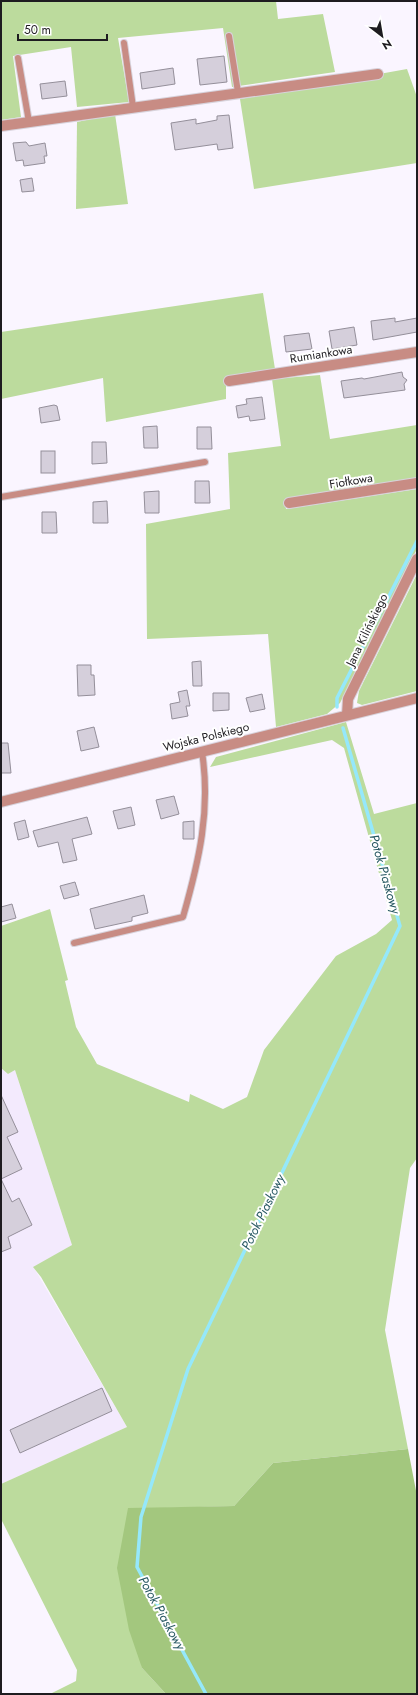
<svg xmlns="http://www.w3.org/2000/svg" width="418" height="1695" font-family="Jost,sans-serif">
<style>
.built{fill:#f3eafd}
.green{fill:#bcdb9d}
.forest{fill:#a3c77e}
.lines{fill:none;stroke-linecap:round;stroke-linejoin:round}
.stream{stroke:#95e8fb;stroke-width:3.5}
.building{fill:#d5cfdb;stroke:#948f9a}
.service-casing{stroke:#d7d2db;stroke-width:8}
.minor-casing{stroke:#d7d2db;stroke-width:12}
.tertiary-casing{stroke:#d7d2db;stroke-width:12}
.service{stroke:#c88c84;stroke-width:6}
.minor{stroke:#c88c84;stroke-width:10}
.tertiary{stroke:#c88c84;stroke-width:10}
.labels{text-anchor:middle;dominant-baseline:central;stroke-width:4;stroke-linejoin:round;paint-order:stroke}
.street-label{font-size:12px;fill:#1e1c20;stroke:#fff}
.water-label{font-size:13px;font-style:italic;fill:#2a5a64;stroke:#fff}
</style>
<rect width="100%" height="100%" fill="#faf5ff"/>
<path class="built" d="M1 1068 8 1074 15 1070 72 1245 34 1268 127 1427 1 1484Z"/>
<g class="green">
<path d="M1 1H276L278 19 323 14 335 72 232 87 223 28 118 38 129 102 77 107 71 47 13 56 21 117 1 120Z"/>
<path d="M407 69 417 97V163L254 189 240 99Z"/>
<path d="M115 114 128 204 76 209 77 122Z"/>
<path d="M263 293 275 369 273 379 320 375 330 439 417 425V479L285 500 286 509 417 489V549L340 703 327 714 276 727 268 634 147 639 146 524 230 509 228 453 281 446 272 379 226 386V399L106 422 103 378 1 399V332Z"/>
<path d="M417 574V691L362 705 357 703 359 691Z"/>
<path d="M346 722 374 814 417 803V1158L410 1168 385 1330 408 1449 273 1463 234 1506 128 1509 142 1668 166 1694H50L76 1681 77 1670 1 1519V1484L127 1427 41 1277 33 1267 72 1245 15 1070 8 1074 1 1068V926L50 909 68 980 65 981 76 1027 97 1064 189 1102 190 1094 223 1109 247 1097 264 1050 336 956 376 934 392 920 344 748 332 740 210 767 216 757Z"/>
</g>
<path class="forest" d="M408 1449 417 1496V1694H166L142 1668 129 1630 117 1568 128 1508 234 1506 273 1463Z"/>
<g class="lines">
<g class="stream">
<path d="M337 707V698L417 541"/>
<path d="M206 1694 137 1567 141 1517 188 1369 400 926 343 728"/>
</g>
</g>
<g class="building">
<path d="M224 56 227 82 200 85 197 59Z"/>
<path d="M173 68 175 84 142 89 140 73Z"/>
<path d="M65 81 67 96 42 99 40 84Z"/>
<path d="M229 115 233 148 218 150 217 144 175 150 171 123 196 119V124L217 120V116Z"/>
<path d="M26 142 29 146 45 143 47 156H44L45 163 24 166 23 160 16 161 13 143Z"/>
<path d="M32 178 34 191 22 192 20 180Z"/>
<path d="M395 318V322L417 318V332L373 340 371 321Z"/>
<path d="M354 327 357 345 332 349 329 331Z"/>
<path d="M309 333 312 349 286 352 284 336Z"/>
<path d="M402 372 403 377 407 380 404 384 405 390 344 398 341 381 362 378 364 379Z"/>
<path d="M262 397 265 419 250 421 249 416 238 418 236 406 247 404 246 399Z"/>
<path d="M54 405 57 406 60 420 41 423 39 408Z"/>
<path d="M157 426 158 448H144L143 427Z"/>
<path d="M197 427H211L212 449H197Z"/>
<path d="M92 442H106L107 463 92 464Z"/>
<rect x="41" y="451" width="14" height="22"/>
<path d="M195 481H209L210 503H195Z"/>
<path d="M159 491V513H145L144 492Z"/>
<path d="M107 501 108 523H93V502Z"/>
<path d="M42 512H56L57 533H42Z"/>
<path d="M201 661 202 686H193L192 662Z"/>
<path d="M77 665H91V675H94L95 695 78 696Z"/>
<path d="M187 690 190 706H186L188 716 172 719 170 704 180 702 178 692Z"/>
<path d="M213 693H229V710L213 711Z"/>
<path d="M262 694 265 709 250 712 246 698Z"/>
<path d="M94 727 99 747 81 751 77 731Z"/>
<path d="M1 743H8L11 773H1Z"/>
<path d="M174 796 179 814 161 819 156 800Z"/>
<path d="M131 807 135 825 118 829 113 811Z"/>
<path d="M87 817 92 834 72 839 77 860 63 863 58 842 38 847 33 831Z"/>
<path d="M25 820 29 837 18 840 14 823Z"/>
<path d="M194 821V839H183V822Z"/>
<path d="M75 882 79 895 64 899 60 886Z"/>
<path d="M144 895 148 913 132 917V921L95 929 90 909Z"/>
<path d="M12 904 16 918 1 922V907Z"/>
<path d="M1 1095 18 1132 7 1137 22 1169 1 1179Z"/>
<path d="M1 1179 12 1202 19 1198 32 1225 8 1237 11 1248 1 1252Z"/>
<path d="M102 1388 112 1411 20 1453 10 1430Z"/>
</g>
<g class="lines">
<defs>
<g id="service">
<path d="M229 36 238 92"/>
<path d="M124 43 133 107"/>
<path d="M18 58 29 122"/>
<path d="M1 497 205 462"/>
<path d="M74 943 183 917C199 861 211 810 202 752"/>
</g>
<g id="minor">
<path d="M1 126 378 74"/>
<path d="M229 381 417 352"/>
<path d="M289 503 417 483"/>
<path d="M347 715 348 699 417 559"/>
</g>
<path id="tertiary" d="M1 802 417 698"/>
</defs>
<use href="#service" class="service-casing"/>
<use href="#minor" class="minor-casing"/>
<use href="#tertiary" class="tertiary-casing"/>
<use href="#service" class="service"/>
<use href="#minor" class="minor"/>
<use href="#tertiary" class="tertiary"/>
</g>
<g class="labels">
<g class="street-label">
<text transform="translate(321 354) rotate(-9)">Rumiankowa</text>
<text transform="translate(351 481) rotate(-9)">Fiołkowa</text>
<text transform="translate(367 630) rotate(-64)">Jana Kilińskiego</text>
<text transform="translate(206 737) rotate(-14)">Wojska Polskiego</text>
</g>
<g class="water-label">
<text transform="translate(385 874) rotate(74)">Potok Piaskowy</text>
<text transform="translate(263 1212) rotate(-64)">Potok Piaskowy</text>
<text transform="translate(162 1613) rotate(61)">Potok Piaskowy</text>
</g>
</g>
<rect width="418" height="1695" fill="none" stroke="#1e1c20" stroke-width="4"/>
<g transform="translate(382 36) rotate(149)" stroke="#ffffff" stroke-width="3" paint-order="stroke">
<path d="M0-3L7 15L0 10L-7 15Z" fill="#1e1c20"/>
<text y="-6" font-size="11" font-weight="bold" text-anchor="middle" fill="#1e1c20">N</text>
</g>
<path d="M18 34v6h89v-6" fill="none" stroke="#1e1c20" stroke-width="2"/>
<text x="24" y="34" font-size="12" fill="#1e1c20" stroke="#ffffff" stroke-width="3" paint-order="stroke">50 m</text>
</svg>
